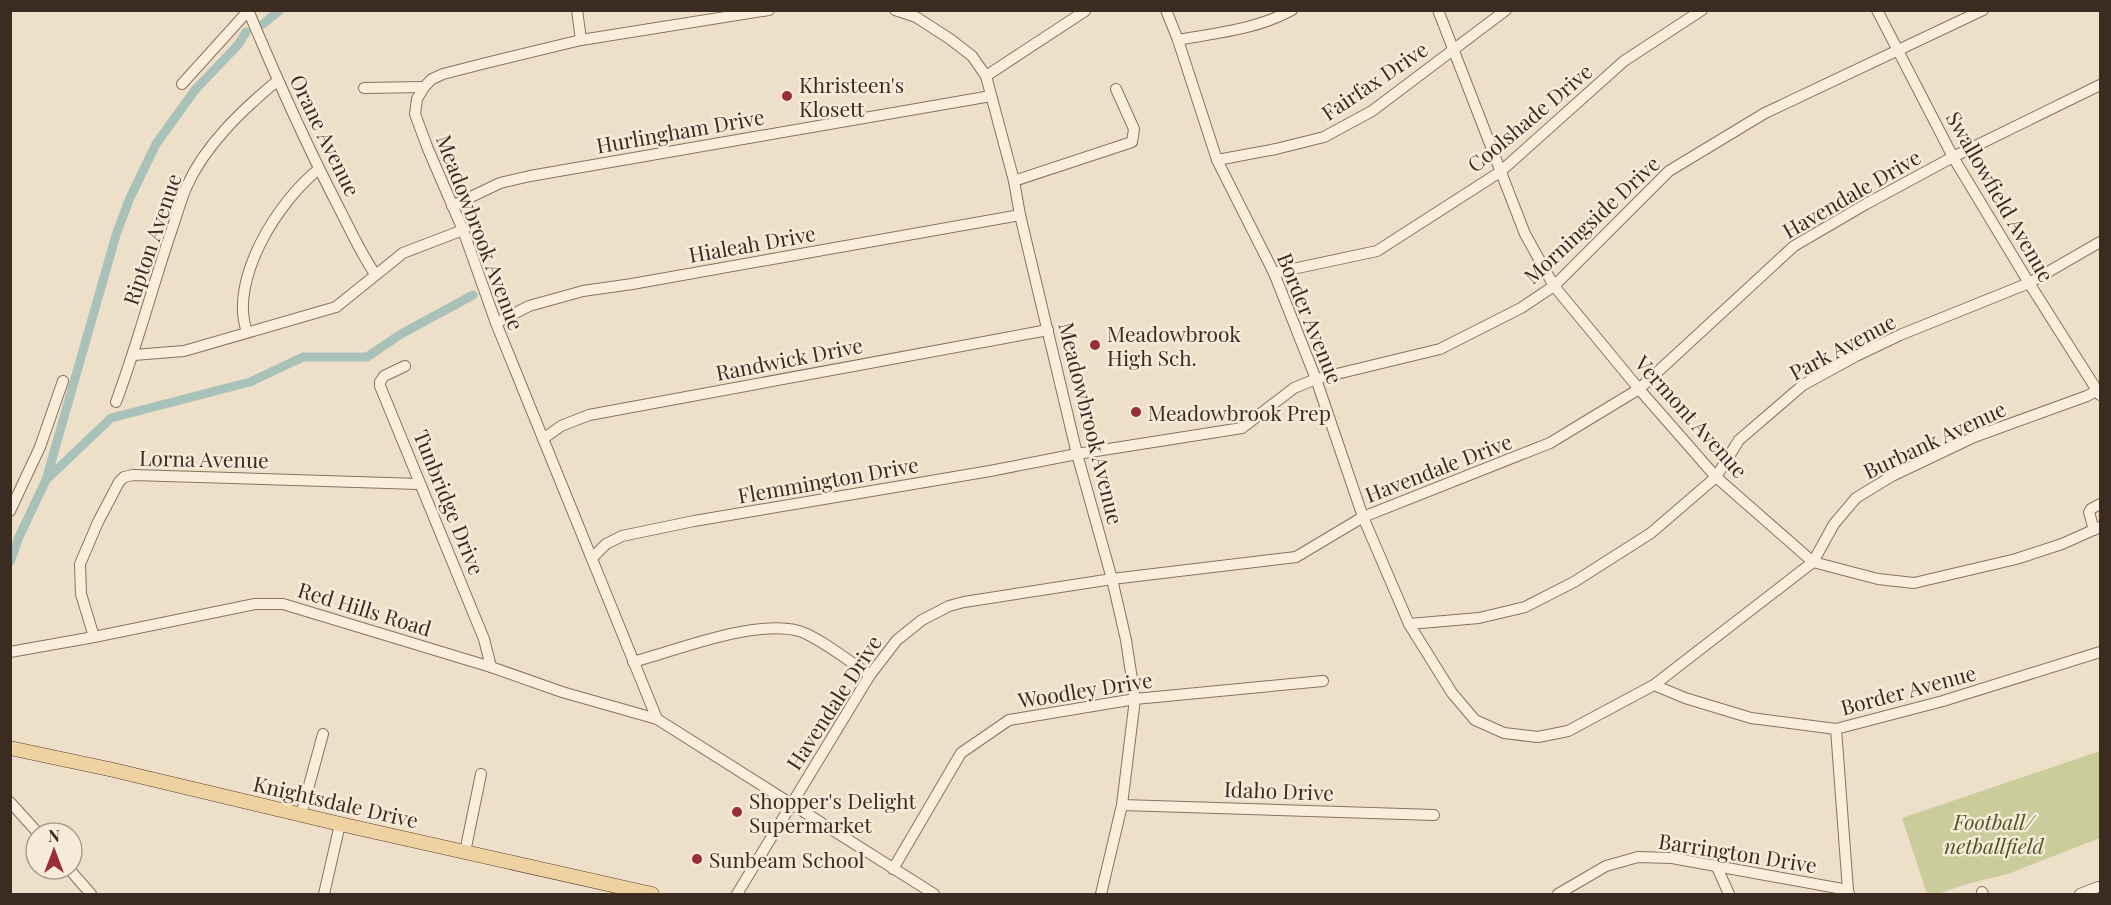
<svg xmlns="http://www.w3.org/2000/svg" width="2111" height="905" font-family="'Playfair Display',serif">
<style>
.green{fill:#cacc9c}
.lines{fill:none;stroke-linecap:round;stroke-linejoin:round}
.canal{stroke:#a9c2b9;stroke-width:9}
.minor-casing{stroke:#8a725d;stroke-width:12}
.major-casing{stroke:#584031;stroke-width:15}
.minor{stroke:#f9eedc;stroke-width:10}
.major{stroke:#efd1a2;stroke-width:14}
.poi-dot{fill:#982e37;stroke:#f5ebd8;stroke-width:2}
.labels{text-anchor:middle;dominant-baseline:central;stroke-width:5;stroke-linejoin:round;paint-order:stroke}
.street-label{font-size:21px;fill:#3b2b21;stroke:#f5ebd8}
.poi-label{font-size:21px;fill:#3b2b21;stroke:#f5ebd8;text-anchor:start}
.park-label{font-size:21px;font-style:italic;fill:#4f5728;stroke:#f5ebd8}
</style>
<rect width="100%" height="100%" fill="#eee0c8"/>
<path class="green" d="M2100 751V838L2008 874 1967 884 1938 894H1927L1902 818Z"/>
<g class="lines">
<g class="canal">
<path d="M263 24 280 10"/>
<path d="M47 479 111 418 250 382 303 357H367L401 334 473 295"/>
<path d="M10 562 19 537 46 480 116 235 129 200 156 144 195 90 238 45 246 32"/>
</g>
<defs>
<g id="minor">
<path d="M248 10C276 77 305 142 338 206 350 229 360 252 375 274"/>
<path d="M577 10 581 40"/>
<path d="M895 10 916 17 950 39 972 56 986 76 1014 181 1020 215 1077 454 1112 579 1126 640 1135 699 1122 805 1101 894"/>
<path d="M1166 10 1178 40 1217 160 1274 273 1316 379 1363 517 1409 624 1452 693 1475 720 1504 733 1538 737 1568 731 1654 685 1685 698 1751 718 1836 729 1943 701 2100 652"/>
<path d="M1438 10 1525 234 1554 286 1639 389 1716 477 1813 562 1878 579 1914 583 2016 559 2062 544 2100 527"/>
<path d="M1877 10 1953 157 2029 283 2100 395"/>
<path d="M1178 40C1216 33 1258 29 1292 10"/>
<path d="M986 76 1085 11"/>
<path d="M182 84 248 11"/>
<path d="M364 88 424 87"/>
<path d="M1217 160 1276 149 1324 137 1372 111 1506 10"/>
<path d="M1014 181 1132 142 1134 129 1116 89"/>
<path d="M452 206 500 183 530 176 991 96"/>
<path d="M1274 273 1377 251 1500 172 1624 61 1702 10"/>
<path d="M496 323 529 306 583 291 632 284 1020 215"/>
<path d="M247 332C228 280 279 200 319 169"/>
<path d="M134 355 184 351 336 307 403 253 463 230"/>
<path d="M405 366 384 376 380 382V386L484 639 491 667"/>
<path d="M116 402C137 346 152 288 171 232 176 218 180 202 186 188 204 146 242 110 277 81"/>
<path d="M543 439 561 426 589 415 1048 330"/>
<path d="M10 511 40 447 63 381"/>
<path d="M2094 530 2089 512 2091 509 2100 504"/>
<path d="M592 558 606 544 622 536 694 521 990 471 1077 454 1242 428 1294 388 1316 379 1440 349 1521 308 1554 286 1669 171 1765 113 1983 10"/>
<path d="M1409 624 1479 618 1525 607 1574 582 1651 533 1716 477 1739 440 1803 385 1856 356 1900 335 2029 283 2100 242"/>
<path d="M94 637 81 594 80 564 98 522 119 482 124 477 133 475 419 484"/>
<path d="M10 652 94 637 255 604H283L491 667 562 692 657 719 934 894"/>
<path d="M633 662C678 650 754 619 799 631 819 637 851 663 870 675"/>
<path d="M1654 685 1813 562 1834 524 1856 498 1892 476 1974 437 2087 396 2100 389"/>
<path d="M657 719 496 323 463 230 428 149 415 114 417 99 424 87 432 79 443 74 486 63 581 40 769 10"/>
<path d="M1836 729 1848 890 1849 894"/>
<path d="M10 802 38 833"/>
<path d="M1122 805 1434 815"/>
<path d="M301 815 323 734"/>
<path d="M465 852 481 774"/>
<path d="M1716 865 1729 894"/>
<path d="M69 869 91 894"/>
<path d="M893 869 961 753 1009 720 1135 699 1323 681"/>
<path d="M1982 892 1983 894"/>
<path d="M324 894 340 824"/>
<path d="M737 894 870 675 897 640 922 620 949 606 964 602 1112 579 1296 557 1363 517 1550 443 1639 389 1794 246 1866 204 1953 157 2100 85"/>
<path d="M1558 894 1606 866 1638 857 1672 858 1848 890"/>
<path d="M2080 894 2098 887"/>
</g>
<path id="major" d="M10 748 109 769 340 824 652 894"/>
</defs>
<use href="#minor" class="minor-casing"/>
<use href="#major" class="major-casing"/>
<use href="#minor" class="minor"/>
<use href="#major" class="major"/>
</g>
<g class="poi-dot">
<circle cx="787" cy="96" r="6"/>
<circle cx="1095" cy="345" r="6"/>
<circle cx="1136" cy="412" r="6"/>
<circle cx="737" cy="812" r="6"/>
<circle cx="697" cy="859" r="6"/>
</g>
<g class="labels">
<g class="street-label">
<text transform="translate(1374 80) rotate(-34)">Fairfax Drive</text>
<text transform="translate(1529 117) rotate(-40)">Coolshade Drive</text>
<text transform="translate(680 130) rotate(-10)">Hurlingham Drive</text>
<text transform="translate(326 135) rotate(64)">Orane Avenue</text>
<text transform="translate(1851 193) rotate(-30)">Havendale Drive</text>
<text transform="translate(2001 196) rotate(60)">Swallowfield Avenue</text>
<text transform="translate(1591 219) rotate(-43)">Morningside Drive</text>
<text transform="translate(481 232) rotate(69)">Meadowbrook Avenue</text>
<text transform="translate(151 239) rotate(-71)">Ripton Avenue</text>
<text transform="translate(752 243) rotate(-10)">Hialeah Drive</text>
<text transform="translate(1311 318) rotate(68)">Border Avenue</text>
<text transform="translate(1842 346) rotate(-28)">Park Avenue</text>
<text transform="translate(789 358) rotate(-11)">Randwick Drive</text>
<text transform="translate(1692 416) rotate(48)">Vermont Avenue</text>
<text transform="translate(1092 423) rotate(76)">Meadowbrook Avenue</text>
<text transform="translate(1934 439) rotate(-25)">Burbank Avenue</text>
<text transform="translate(204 458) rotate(1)">Lorna Avenue</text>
<text transform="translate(1438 467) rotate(-21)">Havendale Drive</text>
<text transform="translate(828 479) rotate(-10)">Flemmington Drive</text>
<text transform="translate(450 502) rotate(68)">Tunbridge Drive</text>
<text transform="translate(365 608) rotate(17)">Red Hills Road</text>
<text transform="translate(1085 689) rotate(-9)">Woodley Drive</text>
<text transform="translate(1908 689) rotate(-15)">Border Avenue</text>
<text transform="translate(833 702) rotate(-57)">Havendale Drive</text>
<text transform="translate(1279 790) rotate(2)">Idaho Drive</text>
<text transform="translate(336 801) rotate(13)">Knightsdale Drive</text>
<text transform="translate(1738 852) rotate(9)">Barrington Drive</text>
</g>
<g class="poi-label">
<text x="799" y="84">Khristeen's<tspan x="799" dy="24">Klosett</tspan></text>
<text x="1107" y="333">Meadowbrook<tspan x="1107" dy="24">High Sch.</tspan></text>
<text x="1148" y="412">Meadowbrook Prep</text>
<text x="749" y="800">Shopper's Delight<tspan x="749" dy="24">Supermarket</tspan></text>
<text x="709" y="859">Sunbeam School</text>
</g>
<g class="park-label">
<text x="1994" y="821">Football/<tspan x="1994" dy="24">netballfield</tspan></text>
</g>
</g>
<rect width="2111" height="905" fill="none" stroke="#3b2b21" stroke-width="24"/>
<g transform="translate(54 851)"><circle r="28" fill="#f5ebd8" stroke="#ab9e8f" stroke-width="1.5"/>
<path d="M0-4.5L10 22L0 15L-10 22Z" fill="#982e37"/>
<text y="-9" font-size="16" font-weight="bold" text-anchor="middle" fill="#3b2b21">N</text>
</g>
</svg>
